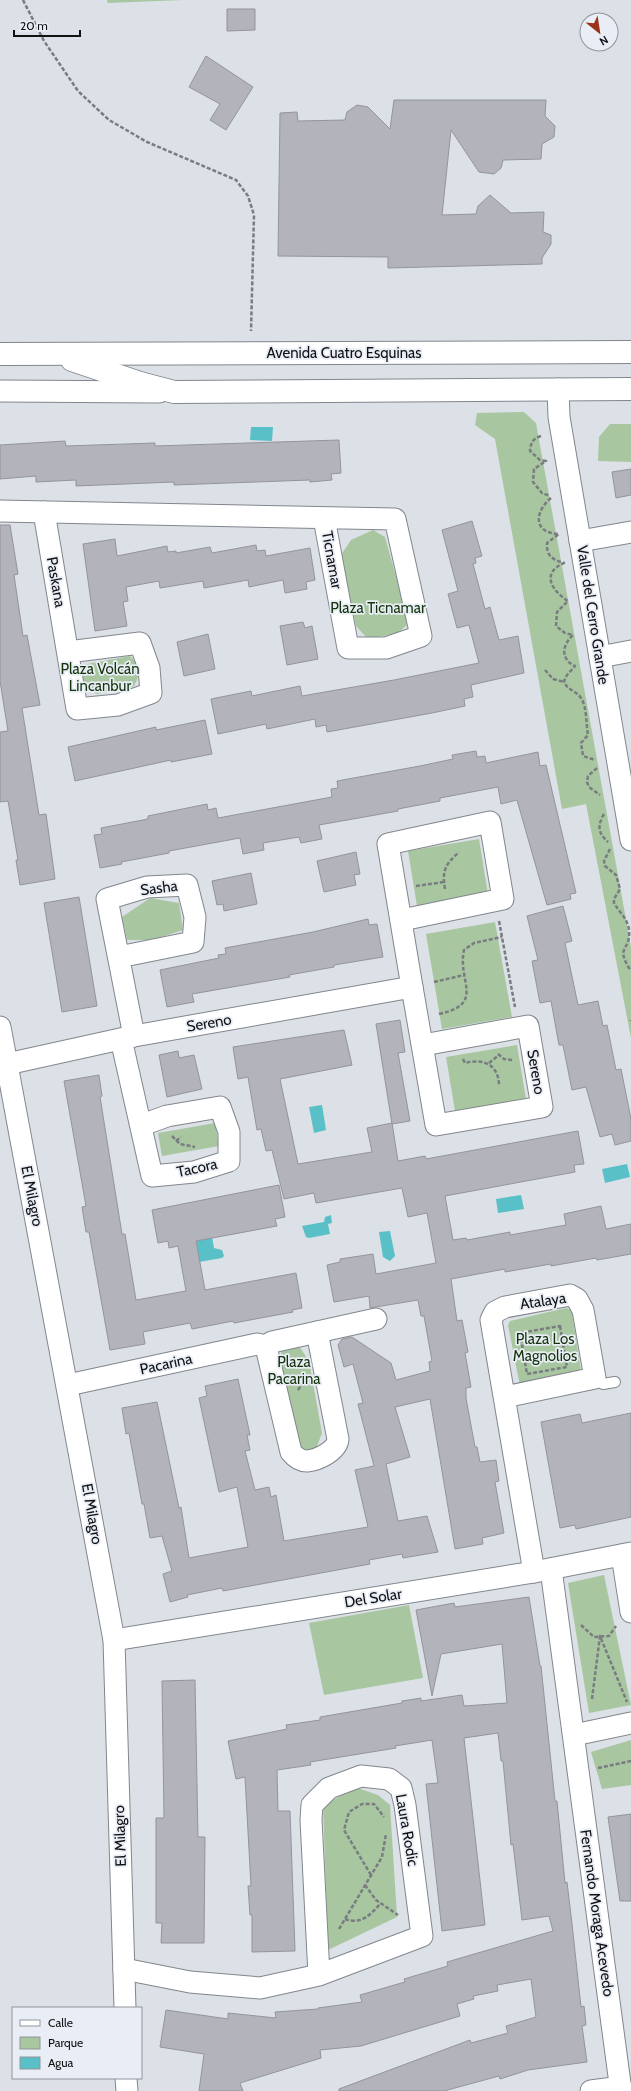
<svg xmlns="http://www.w3.org/2000/svg" width="631" height="2091" font-family="Cabin,sans-serif">
<style>
.green{fill:#a8c7a0}
.water{fill:#59c0c8}
.building{fill:#b3b3bb;stroke:#94949c}
.lines{fill:none;stroke-linecap:round;stroke-linejoin:round}
.lane-casing{stroke:#82868d;stroke-width:12}
.street-casing{stroke:#82868d;stroke-width:23}
.secondary-casing{stroke:#82868d;stroke-width:24}
.path{stroke:#797c80;stroke-width:2.5;stroke-dasharray:4 2;stroke-linecap:butt}
.lane{stroke:#fff;stroke-width:10}
.street{stroke:#fff;stroke-width:21}
.secondary{stroke:#fff;stroke-width:22}
.labels{text-anchor:middle;dominant-baseline:central;stroke-width:3.5;stroke-linejoin:round;paint-order:stroke}
.street-label{font-size:15px;fill:#0f1113;stroke:#e9edf5}
.park-label{font-size:15px;fill:#13330b;stroke:#e9edf5}
</style>
<rect width="100%" height="100%" fill="#dce0e7"/>
<g class="green">
<path d="M107 0H183L108 3Z"/>
<path d="M524 412 536 423 631 947V1038L586 804 562 809 495 439 475 425 477 413Z"/>
<path d="M610 424H631V462L598 461 599 437Z"/>
<path d="M373 530 385 537 409 623 398 633 368 639 356 626 341 555 351 540Z"/>
<path d="M130 656C142 668 141 671 134 686L97 694 84 687 78 675 82 665Z"/>
<path d="M479 839 488 894 417 906 408 851Z"/>
<path d="M150 898 179 903 183 930 152 940H127L122 917Z"/>
<path d="M495 922 512 1017 442 1029 426 934Z"/>
<path d="M517 1045 526 1099 455 1111 446 1057Z"/>
<path d="M215 1123 219 1146 162 1156 158 1133Z"/>
<path d="M566 1308 570 1309 572 1313 581 1371 520 1386 508 1325 510 1321Z"/>
<path d="M299 1346 309 1361 322 1433 316 1449 304 1452 293 1441 276 1368 282 1351Z"/>
<path d="M604 1575 631 1705 589 1713 568 1583Z"/>
<path d="M409 1605 423 1678 324 1695 309 1623Z"/>
<path d="M631 1740V1785L602 1789 591 1752Z"/>
<path d="M355 1787 378 1795 390 1805 397 1917 328 1950 323 1806Z"/>
</g>
<g class="water">
<path d="M251 427H273L272 441 250 440Z"/>
<path d="M322 1105 326 1130 314 1133 309 1107Z"/>
<path d="M627 1164 630 1177 605 1183 602 1169Z"/>
<path d="M521 1195 524 1209 498 1213 496 1199Z"/>
<path d="M331 1215 332 1223 328 1224 330 1234 309 1238 306 1237 302 1226 324 1222 325 1217Z"/>
<path d="M211 1231 214 1248 222 1250 224 1256 222 1258 199 1262 195 1234Z"/>
<path d="M390 1231 395 1256 390 1261 383 1257 379 1232Z"/>
</g>
<g class="building">
<path d="M227 9H255V30L227 31Z"/>
<path d="M206 56 253 87 226 130 210 120 220 104 189 87Z"/>
<path d="M394 100H546L545 116 555 126 554 137 542 144 541 159 503 160 501 168 494 174 479 172 451 130 442 215 476 214 478 206 490 195 511 213 544 212 543 232 551 235V244L542 258V264L388 268V257L278 256 280 113 297 112 298 121 345 120 347 112 357 105 368 107 390 129Z"/>
<path d="M339 440 341 473 331 474 332 480 310 482V480L174 485V482L76 486V480L36 482V476L0 479V445L65 441 66 446 155 443V446Z"/>
<path d="M631 469V495L616 498 612 472Z"/>
<path d="M472 521 482 556 475 558 476 563 473 564 485 609 490 607 499 640 518 636 524 673 471 685 473 697 464 699 465 706 432 713 327 732 326 725 316 727 315 719 267 729 266 724 218 734 211 699 251 691 252 696 300 686 302 696 394 680 479 663 469 625 457 628 448 594 458 591 442 530Z"/>
<path d="M0 525H10L18 574 14 575 23 636 27 635 40 705 22 708 39 815 46 814 55 879 20 885 16 860H18L8 801 0 802V732L8 731 0 681Z"/>
<path d="M115 539 117 556 167 546 168 552 176 551V553L210 547 212 553 256 545 257 551 265 550 266 556 310 548 315 580 306 582 307 589 285 593 283 580 249 587 248 580 204 588 203 581 160 588 159 581 126 587 128 601 123 602 127 626 95 631 83 544Z"/>
<path d="M303 622 305 628 312 626 318 659 287 665 280 626Z"/>
<path d="M208 634 215 669 184 676 177 642Z"/>
<path d="M205 720 212 754 171 762V760L75 781 68 747 156 727V730Z"/>
<path d="M476 751 477 757 485 756 486 763 538 752 540 766 546 765 576 893 570 894 571 899 547 905 517 800 501 804 498 787 440 798V801L398 809V811L319 825 322 839 301 843 299 837 263 843 264 850 243 854 240 838 169 851V853L121 862 122 864 100 868 94 835 102 834 101 828 148 819V816L207 804 208 810 216 808 218 818 332 797 331 789 338 788 337 781 420 766 453 759 452 755Z"/>
<path d="M356 852 360 874 354 875 356 885 324 892 317 861Z"/>
<path d="M251 873 257 904 224 911 223 904 217 905 212 881Z"/>
<path d="M79 897 97 1006 62 1012 44 903Z"/>
<path d="M563 906 572 941 565 943 578 1005 598 1001 603 1026 607 1025 616 1070 621 1069 631 1119V1141L615 1145 612 1134 600 1137 586 1087 572 1090 563 1045H559L551 1001 540 1003 532 961 538 960 527 916Z"/>
<path d="M368 919 369 925 377 924 383 957 334 965V967L289 975 290 977 192 994 194 1002 167 1007 160 970 219 958 218 955 226 954 225 948 313 932Z"/>
<path d="M400 1020 405 1052 398 1053 410 1121 392 1124 376 1024Z"/>
<path d="M344 1030 352 1065 280 1079 298 1164 372 1152 367 1128 392 1123 398 1161 425 1156 426 1159 578 1131 584 1164 574 1165 575 1172 445 1196 453 1240 466 1238 467 1240 510 1232V1235L566 1225 564 1214 601 1206 606 1229 631 1224V1254L597 1260 596 1258 551 1266V1264L505 1272V1269L451 1279 457 1321 462 1320 468 1352 465 1353 471 1387 466 1388V1398L475 1447H477L480 1462 496 1460 499 1481 495 1482 504 1533 482 1538 483 1544 455 1549 430 1399 395 1407 410 1457 386 1464 398 1521 427 1516 438 1552 403 1558 402 1554 369 1560 370 1564 223 1591 222 1588 187 1595 188 1597 170 1602 163 1574 172 1571 162 1536 150 1538 144 1504H142L129 1433 126 1434 122 1408 157 1402 179 1508 181 1507 189 1558 248 1547 237 1487 219 1492 199 1398 207 1396 205 1386 238 1379 250 1435H247L250 1450 245 1451 255 1490 269 1487 271 1497 276 1495 284 1541 368 1527 355 1470 374 1466 358 1404 363 1403 353 1364 344 1367 338 1345 342 1339 352 1337 391 1363 396 1380 430 1371 429 1362 432 1361 424 1316H421L418 1300 370 1308 369 1296 334 1302 327 1265 340 1262V1259L373 1254 376 1274 436 1263 427 1213 408 1217 402 1188 316 1203 314 1193 284 1199 272 1150 266 1151 261 1129 257 1130 248 1077 238 1079 233 1047Z"/>
<path d="M178 1051 179 1058 194 1055 202 1089 167 1097 159 1055Z"/>
<path d="M99 1075 102 1096 100 1097 122 1234H125L136 1300 186 1291 178 1246 169 1248 168 1241 158 1243 152 1210 279 1185 285 1217 275 1219 277 1226 196 1241 205 1290 296 1273 302 1308 292 1310 293 1312 234 1323 233 1321 192 1329 190 1323 143 1332 145 1344 110 1350 89 1232H86L82 1207 86 1206 64 1081Z"/>
<path d="M631 1413V1517L576 1529 575 1525 560 1528 541 1422 580 1414 582 1423Z"/>
<path d="M529 1597 540 1666H541L555 1801H557L565 1883 567 1882 572 1924 581 2007 584 2006 586 2025 582 2026 587 2062 528 2070 500 2079 499 2076 444 2091H339V2089L470 2040 471 2043 508 2033 506 2026 536 2017 531 1979 497 1985 498 1991 473 1996 474 1999 457 2004 460 2016 361 2046 320 2050 321 2058 240 2083 243 2091H199L204 2054 160 2047 166 2010 228 2019V2013L276 2018 275 2012 318 2009V2008L362 2002 360 1995 405 1982 404 1979 448 1966 447 1962 553 1931 549 1916 522 1920 513 1844 511 1845 503 1761H501L498 1733 464 1738 485 1925 442 1931 426 1784 438 1783 432 1740 395 1746 396 1748 310 1762 311 1765 277 1770 278 1811H290L295 1951 252 1952V1915H250L248 1886H251L245 1777 236 1779 228 1741 287 1729 286 1725 320 1720V1717L402 1703V1701L421 1698V1701L462 1695 464 1706 507 1703 502 1644 441 1654 432 1696 416 1610 454 1603 455 1607Z"/>
<path d="M195 1680 198 1837H205L204 1943H161L162 1923H156V1818H164L162 1681Z"/>
<path d="M631 1814V1901H620L608 1817Z"/>
</g>
<g class="lines">
<defs>
<path id="lane" d="M595 1378 603 1384 615 1382"/>
<g id="street">
<path d="M558 389 559 417 631 840"/>
<path d="M0 391 159 392"/>
<path d="M0 511 395 519 421 636 386 648H348L324 518"/>
<path d="M44 512 77 709 118 705 151 693 149 668 140 643 68 652"/>
<path d="M580 541 631 532"/>
<path d="M600 657 631 651"/>
<path d="M402 920 503 899 490 822 388 844 412 987"/>
<path d="M119 957 193 942 195 917 187 885 147 887 107 899 134 1036"/>
<path d="M0 1027 114 1640 125 2008"/>
<path d="M121 1039 152 1176 194 1172 229 1161V1132L220 1107 167 1116 142 1125"/>
<path d="M7 1064 134 1036 412 987 436 1125 542 1107 528 1026 423 1045"/>
<path d="M265 1346 267 1351 291 1452C295 1457 300 1461 307 1461 318 1460 337 1451 338 1439L317 1332"/>
<path d="M68 1385 257 1344 265 1346 272 1342 376 1319"/>
<path d="M505 1397 595 1378 583 1310 577 1299 570 1295 505 1307 495 1312 491 1320 534 1572"/>
<path d="M622 1555 631 1612"/>
<path d="M551 1569 621 2091"/>
<path d="M114 1640 534 1572 631 1553"/>
<path d="M574 1735 631 1723"/>
<path d="M124 1969 190 1982 260 1988 319 1975 422 1936 405 1805 401 1788 389 1779 361 1776 329 1788 312 1805 311 1820 319 1975"/>
<path d="M126 2078 127 2091"/>
<path d="M591 2091 621 2087"/>
</g>
<g id="secondary">
<path d="M0 354 631 352"/>
<path d="M72 360 140 383 174 392 631 389"/>
</g>
</defs>
<use href="#lane" class="lane-casing"/>
<use href="#street" class="street-casing"/>
<use href="#secondary" class="secondary-casing"/>
<g class="path">
<path d="M23 0 44 41 78 91 109 120 147 142 236 180 248 196 254 215 251 331"/>
<path d="M541 436C532 439 531 443 530 451L540 460 546 461 534 469 533 482 542 493 550 496"/>
<path d="M551 498C535 511 532 533 559 534L547 543C546 556 553 560 564 563 541 573 551 590 568 601L557 612 556 626 565 633 573 635C562 645 560 659 575 666L567 675 564 681C567 691 576 690 581 698 587 707 586 724 588 735L581 743 583 756 595 760"/>
<path d="M545 670 553 679 565 682"/>
<path d="M597 768 588 776 587 782 589 787 600 795"/>
<path d="M604 814C597 826 598 833 608 842"/>
<path d="M610 849 604 861 605 866 616 875 620 889 614 899V903C619 912 628 919 629 930 631 952 614 945 631 971"/>
<path d="M416 886 444 882"/>
<path d="M445 889C442 870 445 865 459 852"/>
<path d="M499 921 515 1007"/>
<path d="M434 982 464 975"/>
<path d="M439 1014C486 1004 457 981 464 950L474 943 502 937"/>
<path d="M631 1020V1021"/>
<path d="M498 1054 504 1059 513 1060"/>
<path d="M463 1059 465 1063C484 1058 499 1065 499 1086"/>
<path d="M489 1063 499 1055"/>
<path d="M172 1136 180 1144 195 1147"/>
<path d="M176 1141 181 1137"/>
<path d="M560 1326 567 1367 527 1374 520 1333Z"/>
<path d="M298 1390 304 1381"/>
<path d="M581 1625 594 1637 609 1636 616 1626"/>
<path d="M592 1699 600 1636 627 1702"/>
<path d="M598 1768 631 1761"/>
<path d="M371 1875 344 1830 349 1812 362 1804H374L384 1817"/>
<path d="M365 1885 376 1900 398 1915"/>
<path d="M345 1919C361 1925 370 1915 380 1904"/>
<path d="M339 1929 382 1857 386 1834"/>
</g>
<use href="#lane" class="lane"/>
<use href="#street" class="street"/>
<use href="#secondary" class="secondary"/>
</g>
<g class="labels">
<g class="street-label">
<text x="344" y="353">Avenida Cuatro Esquinas</text>
<text transform="translate(332 560) rotate(80)">Ticnamar</text>
<text transform="translate(56 582) rotate(80)">Paskana</text>
<text transform="translate(593 615) rotate(81)">Valle del Cerro Grande</text>
<text transform="translate(159 888) rotate(-7)">Sasha</text>
<text transform="translate(209 1023) rotate(-10)">Sereno</text>
<text transform="translate(536 1072) rotate(80)">Sereno</text>
<text transform="translate(197 1168) rotate(-12)">Tacora</text>
<text transform="translate(32 1196) rotate(79)">El Milagro</text>
<text transform="translate(543 1301) rotate(-8)">Atalaya</text>
<text transform="translate(166 1364) rotate(-12)">Pacarina</text>
<text transform="translate(92 1514) rotate(80)">El Milagro</text>
<text transform="translate(373 1598) rotate(-9)">Del Solar</text>
<text transform="translate(407 1830) rotate(80)">Laura Rodic</text>
<text transform="translate(120 1836) rotate(-92)">El Milagro</text>
<text transform="translate(597 1913) rotate(82)">Fernando Moraga Acevedo</text>
</g>
<g class="park-label">
<text x="378" y="608">Plaza Ticnamar</text>
<text x="100" y="669">Plaza Volcán<tspan x="100" dy="17">Lincanbur</tspan></text>
<text x="545" y="1339">Plaza Los<tspan x="545" dy="17">Magnolios</tspan></text>
<text x="294" y="1362">Plaza<tspan x="294" dy="17">Pacarina</tspan></text>
</g>
</g>
<rect x="12" y="2007" width="130" height="72" fill="#e9edf5" stroke="#92959b"/>
<rect x="20" y="2020" width="20" height="6" fill="#ffffff" stroke="#92959b"/>
<text x="48" y="2027" font-size="12" fill="#0f1113">Calle</text>
<rect x="20" y="2037" width="20" height="12" fill="#a8c7a0" stroke="#92959b"/>
<text x="48" y="2047" font-size="12" fill="#0f1113">Parque</text>
<rect x="20" y="2057" width="20" height="12" fill="#59c0c8" stroke="#92959b"/>
<text x="48" y="2067" font-size="12" fill="#0f1113">Agua</text>
<g transform="translate(599 32) rotate(150)"><circle r="19" fill="#e9edf5" stroke="#92959b"/>
<path d="M0-3L7 15L0 10L-7 15Z" fill="#9a311b"/>
<text y="-6" font-size="11" font-weight="bold" text-anchor="middle" fill="#0f1113">N</text>
</g>
<path d="M14 30v6h66v-6" fill="none" stroke="#0f1113" stroke-width="2"/>
<text x="20" y="30" font-size="12" fill="#0f1113" stroke="#e9edf5" stroke-width="3" paint-order="stroke">20 m</text>
</svg>
